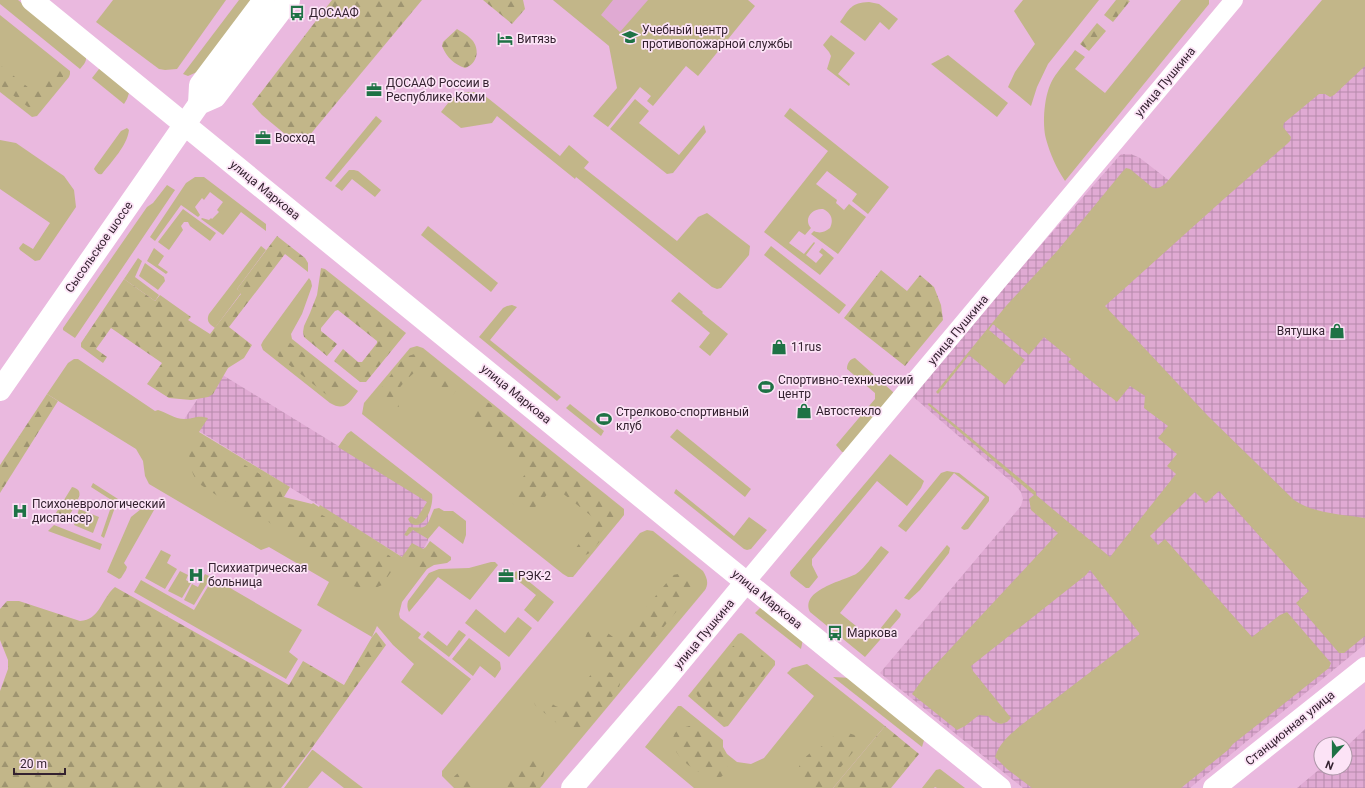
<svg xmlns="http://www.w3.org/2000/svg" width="1365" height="788" font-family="Roboto,sans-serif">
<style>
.built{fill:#e0aad3}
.industrial{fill:url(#industrial-grid)}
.grass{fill:#c2b689}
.forest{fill:url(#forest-firs)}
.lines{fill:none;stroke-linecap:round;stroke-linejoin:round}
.street{stroke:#fff;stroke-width:18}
.secondary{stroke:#fff;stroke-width:22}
.primary{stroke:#fff;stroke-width:22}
.labels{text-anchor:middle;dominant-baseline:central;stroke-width:3.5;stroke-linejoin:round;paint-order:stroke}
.poi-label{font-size:12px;fill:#342230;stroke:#fce3f6;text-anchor:start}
.street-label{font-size:12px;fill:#342230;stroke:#fce3f6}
</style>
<defs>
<pattern id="industrial-grid" width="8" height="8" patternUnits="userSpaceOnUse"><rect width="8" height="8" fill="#e0aad3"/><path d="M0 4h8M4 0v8" fill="none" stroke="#b68aac"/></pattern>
<pattern id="forest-firs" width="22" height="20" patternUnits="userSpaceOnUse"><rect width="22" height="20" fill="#c2b689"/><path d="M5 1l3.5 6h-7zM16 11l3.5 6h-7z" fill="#9e9470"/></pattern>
</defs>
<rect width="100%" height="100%" fill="#eab9df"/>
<path class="built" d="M553 0H691L636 66Z"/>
<g class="industrial">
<path d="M1365 0V644L1190 788H1023L880 673 1021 506 1023 499 1021 492 1015 485 910 394 1121 154H1131L1140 158 1171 182Z"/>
<path d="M216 371 428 501V540L424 548 404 558 183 421Z"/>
<path d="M1365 729V788H1297L1321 768H1345V748Z"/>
</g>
<g class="grass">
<path d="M0 0H18L85 54C88 61 84 64 80 69L0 4Z"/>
<path d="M113 0H226L177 69 165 70 159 69 96 22Z"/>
<path d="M239 0H252L197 72 188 76 183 74Z"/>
<path d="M553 0H613L601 15 620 32 648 0H748L755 6 698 76 686 66 653 106 647 101 651 96 640 87 608 127 593 116 617 88 609 46Z"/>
<path d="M1023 0H1099L1048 64 1037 87 1031 106 1008 87 1015 72 1035 44 1014 11Z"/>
<path d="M1181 0H1209V4L1065 181C1057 169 1050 154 1046 139 1042 123 1044 94 1053 79 1059 69 1068 60 1075 50L1085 57 1075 69 1105 93Z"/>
<path d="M1322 0H1365V66L1334 95 1330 97 1325 94H1319L1284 123 1283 127 1291 137 1290 141 1287 144 1225 198 1105 306 1208 416 1294 500C1315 514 1341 514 1365 518V636L1344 653H1339L1296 603 1309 591 1219 491 1206 503 1195 492 1150 536 1158 545 1165 539 1252 637 1280 615 1287 612 1331 663 1329 668 1233 744 1228 750 1181 788H1032L1007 769 995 757C1000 742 1009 736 1020 726L1140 634 1090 570 1086 575 971 666 973 671 1011 718 1007 722 1001 724 993 721 988 716 979 715 965 726 957 730 912 694 925 676 1058 533 1031 510 1029 499 1034 495 928 405V404L929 403 1036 492V495L1110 557 1176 474 1167 466 1177 454 1158 438 1168 426 1144 408 1145 396 1130 386 1117 402 1068 362 1071 359 1044 337 1029 355 993 324 989 330 1025 360 1005 385 969 355 938 394 936 392 1006 306 1058 250 1123 171 1126 168 1130 169 1153 188C1159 189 1161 187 1166 183Z"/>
<path d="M869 2 879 4 898 19 889 30 880 22 865 41 840 22C850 8 851 3 869 2Z"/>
<path d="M0 15 70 71V74L69 77 37 116 32 117 0 92Z"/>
<path d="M831 35 855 53 838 74 850 84 849 86 827 69 831 56 829 52 823 45Z"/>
<path d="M948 55 1008 103 997 117 931 64Z"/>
<path d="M99 69H101L129 93 127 99 124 104 92 78Z"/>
<path d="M465 92H474L484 95 560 156 569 145 589 162 584 168 677 241 698 217 707 213 750 246 749 255 721 288 717 289 712 287 576 177 575 179 497 116 492 123 461 128 441 112 452 98Z"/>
<path d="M635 99 649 111 639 123 679 155 704 125 706 132 673 173 667 174 610 129Z"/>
<path d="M790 108 889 187 868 214 852 201 857 194 827 171 816 184 837 200 836 203 844 210 849 204 866 217 838 254 811 234 814 231C820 234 825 232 830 228 834 219 831 213 823 209 812 208 803 219 811 228L805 235 799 231 789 243 804 254 814 242 815 243 806 255 816 263 823 255 819 252 822 248 834 258 820 275 764 232 828 151 784 116Z"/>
<path d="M376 116 382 121 331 182 325 178Z"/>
<path d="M127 128 129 130C127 146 112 161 102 174 98 175 97 173 94 169L95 167 121 131Z"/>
<path d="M0 140 16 143 64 176 74 190 76 207 40 260 35 261 20 250 19 248 23 243 33 249 50 223 0 189Z"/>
<path d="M349 170H354L358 171 381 190 375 197 352 179 342 191 335 186Z"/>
<path d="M195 177H204L266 224V231L241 212 223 235 201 219 202 218 209 220 211 218 212 219 219 212 217 210 223 202 210 192 204 200 202 198 195 207 200 215 198 217 181 205 155 241 150 237 186 183Z"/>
<path d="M167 185 175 190 75 338 63 330V328L147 207 153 203Z"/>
<path d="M183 209 216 233 210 241 190 226 188 222H184L181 226 183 230 169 250 158 242Z"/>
<path d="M428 226 498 283 491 292 421 235Z"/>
<path d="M261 246 266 250 237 289 241 293 215 328C209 324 206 321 209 314Z"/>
<path d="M771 246 846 305 839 314 764 255Z"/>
<path d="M154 248 164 256 158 265 168 272 166 274 147 261Z"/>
<path d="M138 258 142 261 135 277 159 295 155 301 124 279Z"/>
<path d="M145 263 164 277 165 281 158 290 139 276Z"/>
<path d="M309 278 311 281 312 286 302 314 291 334 292 339 358 391C350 402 345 412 330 403L263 350 261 345 263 341Z"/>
<path d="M679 292 703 312 702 313 728 334 710 356 699 347 710 333 671 301Z"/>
<path d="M512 305 517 307 490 340 561 397 557 401 479 337 503 308 507 306Z"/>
<path d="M417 346 423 348 624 509V515L620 520 573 577H568L563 574 362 414 364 403 410 348Z"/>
<path d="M855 358 893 392V396L847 452H842L836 445 875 399V393L847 369C847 363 850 359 855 358Z"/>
<path d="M74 359H78L155 411 158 410C166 412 176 420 186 419 196 418 197 415 208 418L199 432 290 487 284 497 312 504 313 503 319 507 320 505 402 557 412 543 423 549 426 547 430 541 451 557V560L447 563 434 565 427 569 402 602 399 614 400 618 421 634 418 638 471 679 442 715 401 682 414 664 393 645 377 626 372 637 317 605 329 582 269 547 261 550 149 484 145 476 143 461 136 449 47 394 68 363Z"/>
<path d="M570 404 604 431 601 436 566 408Z"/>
<path d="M677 429 751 489 745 497 670 437Z"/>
<path d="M351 431 432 494C434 503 427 526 415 525 411 524 410 523 408 519L411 516 416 519 417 518 427 502 338 447 347 434Z"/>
<path d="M890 454 924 481 921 488 907 506 877 481 812 559V565L818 577 809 588H806L791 576 790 573V572Z"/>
<path d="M947 471 959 473 989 497V501L968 529 964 530 961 528 985 497 954 473 906 532 898 526 941 473Z"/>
<path d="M93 483 118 499 104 538 101 536 113 501 91 487Z"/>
<path d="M676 489 734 536 749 517 767 530 751 549 747 550 744 549 674 493Z"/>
<path d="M439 508 444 511H453L466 521V535L463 544 439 526 428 539 413 530 407 536 404 535 409 527C429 529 426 527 434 509Z"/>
<path d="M79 509 99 517 93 533 74 525Z"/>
<path d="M141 509 154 510 124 563 127 567 126 570 121 578 119 579 107 572 131 517Z"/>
<path d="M54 525 102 544 100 550 48 531Z"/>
<path d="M647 530 653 531 703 571C707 578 709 583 705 590L540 788H454L442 776V771L640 533Z"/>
<path d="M947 545 950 548 949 553 920 590 909 600 904 598Z"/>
<path d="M881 546 889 552 840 613 872 639 896 609 901 614 900 617 865 657 810 612C800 590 843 581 856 574 863 570 875 553 881 546Z"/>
<path d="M161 550 171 555 167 563 177 569 165 589 145 578Z"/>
<path d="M491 562H495L498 565 470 600 438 577 409 612C407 608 407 605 408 601L429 573 439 569 469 568Z"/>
<path d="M180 571 188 575 186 580 191 583 182 598 168 591Z"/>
<path d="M516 571 554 602 538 622 524 610 536 595 512 576Z"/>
<path d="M205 574 211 577 194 605 184 600 192 584 198 587Z"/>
<path d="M213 578 302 630 289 652 298 659 286 679 134 592 141 580 194 610Z"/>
<path d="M760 608H765L803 639 801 649 755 613Z"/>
<path d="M476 609 505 633 518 617 532 628 509 657 465 623Z"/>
<path d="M459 630 466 635 449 657 423 637 428 631 447 646Z"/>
<path d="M741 633 743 634 775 661V665L728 726 724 727 688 696 738 634Z"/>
<path d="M469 638 500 662 501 669 495 678 480 666 473 676 452 659Z"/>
<path d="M807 664 885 726 833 788H694L645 747 678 706H681L723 740V747L727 754 737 762 751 764 764 758 814 696 787 673 792 668Z"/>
<path d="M833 677 852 678 925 737 922 747Z"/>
<path d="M312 750H313L363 788H344L322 771 308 788H284Z"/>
<path d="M940 769 965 788H937L935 787 934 788H922L936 770Z"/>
</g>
<g class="forest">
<path d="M332 0H422L304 142 297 144 262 115 252 104Z"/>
<path d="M483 0H523L525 9 512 24Z"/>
<path d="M1116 0H1128L1130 1 1113 22 1104 15Z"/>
<path d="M1097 23 1106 31 1089 51 1080 44Z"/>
<path d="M457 29C462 32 469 36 473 41 480 51 477 64 465 68 454 64 447 58 442 46L443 42Z"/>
<path d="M0 65 29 88 37 92 56 69H59L63 73V79L40 109 36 111 32 110 0 85Z"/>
<path d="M277 236 305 258 308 263V272L285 254 229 327 252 345 244 358 228 368 213 394 208 397 191 400 169 398 147 384 162 363 111 328 96 349 107 357 103 363 81 347V343L124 279 155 301 160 295 191 317 188 320 210 334 241 294 237 289Z"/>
<path d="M321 268 325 269 406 333 366 382H360L334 361 343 349 358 362H362L377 343V341L338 310 335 311 321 328V331L337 344 327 356 304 337 303 332 304 326 310 313 317 295Z"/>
<path d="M881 270 907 291 920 275 934 287 941 305 943 320 905 366 844 318Z"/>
<path d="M284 338 345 386 346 389 341 398 336 400 328 396 278 356C273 350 275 346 279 339Z"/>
<path d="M418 353 426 356 456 381 458 387 453 395 447 396 420 373 415 372 406 380 396 392 399 408 392 409 382 401 378 392 402 360 408 356Z"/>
<path d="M47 394 58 401 0 493V465Z"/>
<path d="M480 401H485L489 403 617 507C620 511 620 514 617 519L592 551C586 556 582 557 575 553V549L595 523V519L556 488 553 487C545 496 533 517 519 509 512 505 511 500 511 493L529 469V465L470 416 467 412Z"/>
<path d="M199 437 278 485 285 503 314 510 390 556 393 561V569L382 585 373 589H364L353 586 323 569 292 539 266 520 254 517 233 506 198 483 193 474 190 464 189 453 194 443Z"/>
<path d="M72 487C85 490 78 499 74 507 72 511 70 515 66 517 61 519 56 520 51 521Z"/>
<path d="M429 544 439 550 438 557C432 564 419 576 410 568 407 565 406 561 406 557L412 549H425Z"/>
<path d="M678 574C690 577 695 583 690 595L638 658 628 666 618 668 611 666 588 650 584 641 587 633 591 629C605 626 608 636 619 640L673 575Z"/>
<path d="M115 587 289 685 303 661 344 685 372 637 376 632 386 645 309 752 281 788H0V691L8 669V660L0 640V609L7 601H19L80 621C100 620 101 599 115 587Z"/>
<path d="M738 645C752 647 762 651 769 665 766 678 754 687 744 696 740 699 737 703 734 707 733 709 733 712 732 713 719 726 701 703 696 693L699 687 733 646Z"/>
<path d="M600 669 614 674 620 684 618 690 586 727C579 732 573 734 565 730L535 705 534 701 539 697C548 699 553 707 562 708L567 705 593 672Z"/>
<path d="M689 726C715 730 722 747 728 769 725 774 722 778 716 778 701 777 673 758 673 741 673 737 674 733 678 730 680 728 686 727 689 726Z"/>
<path d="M885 726 919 754 891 788H833Z"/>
<path d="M846 732 857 736V744L853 752 824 788H804C792 777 798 763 809 754 813 750 820 748 825 744 827 743 829 740 831 738 835 735 841 734 846 732Z"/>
<path d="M529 756C540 755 547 767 543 777 541 781 538 785 535 788H503Z"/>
<path d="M461 772 466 774 482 788H456C449 782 453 775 461 772Z"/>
</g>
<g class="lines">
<path class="street" d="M746 582 1234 0"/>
<g class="secondary">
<path d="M32 0 721 562 1000 788"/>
<path d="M572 788 664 681 746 582"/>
<path d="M1214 788 1365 668"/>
</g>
<g class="primary">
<path d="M199 104 200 85 264 0"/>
<path d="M0 390 199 104 215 97 289 0"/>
</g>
</g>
<defs>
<symbol id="bus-bare" viewBox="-9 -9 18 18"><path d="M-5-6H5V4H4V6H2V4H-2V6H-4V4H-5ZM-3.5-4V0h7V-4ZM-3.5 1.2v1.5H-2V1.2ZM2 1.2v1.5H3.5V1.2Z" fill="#1e7245" stroke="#fce3f6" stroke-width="2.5" paint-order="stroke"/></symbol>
<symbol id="university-bare" viewBox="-9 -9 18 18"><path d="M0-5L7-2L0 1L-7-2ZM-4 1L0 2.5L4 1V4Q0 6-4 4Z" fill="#1e7245" stroke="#fce3f6" stroke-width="2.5" paint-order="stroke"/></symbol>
<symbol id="hotel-bare" viewBox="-9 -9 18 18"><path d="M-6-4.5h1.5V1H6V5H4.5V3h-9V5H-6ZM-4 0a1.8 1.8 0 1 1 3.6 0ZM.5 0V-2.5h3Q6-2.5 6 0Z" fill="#1e7245" stroke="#fce3f6" stroke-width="2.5" paint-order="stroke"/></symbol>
<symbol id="office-bare" viewBox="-9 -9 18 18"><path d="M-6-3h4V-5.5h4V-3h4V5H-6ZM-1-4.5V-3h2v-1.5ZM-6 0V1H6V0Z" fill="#1e7245" stroke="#fce3f6" stroke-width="2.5" paint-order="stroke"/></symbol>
<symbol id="shop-bare" viewBox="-9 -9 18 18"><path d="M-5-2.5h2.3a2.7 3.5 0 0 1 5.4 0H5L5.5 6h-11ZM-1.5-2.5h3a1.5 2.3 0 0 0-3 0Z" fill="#1e7245" stroke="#fce3f6" stroke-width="2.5" paint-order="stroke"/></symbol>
<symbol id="stadium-bare" viewBox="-9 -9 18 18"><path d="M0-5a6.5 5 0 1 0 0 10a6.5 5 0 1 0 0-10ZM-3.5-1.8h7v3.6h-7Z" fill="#1e7245" stroke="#fce3f6" stroke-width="2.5" paint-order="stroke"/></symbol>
<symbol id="hospital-bare" viewBox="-9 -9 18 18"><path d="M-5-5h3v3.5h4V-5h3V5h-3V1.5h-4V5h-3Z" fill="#1e7245" stroke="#fce3f6" stroke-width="2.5" paint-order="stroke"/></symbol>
</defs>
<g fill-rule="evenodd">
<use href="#bus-bare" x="286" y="2" width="22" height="22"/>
<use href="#university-bare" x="619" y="26" width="22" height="22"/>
<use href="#hotel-bare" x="494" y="28" width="22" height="22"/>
<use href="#office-bare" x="363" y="79" width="22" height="22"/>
<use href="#office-bare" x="252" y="127" width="22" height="22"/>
<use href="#shop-bare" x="1326" y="320" width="22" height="22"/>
<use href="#shop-bare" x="768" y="336" width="22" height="22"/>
<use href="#stadium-bare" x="755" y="376" width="22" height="22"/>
<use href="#shop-bare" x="793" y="400" width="22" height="22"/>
<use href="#stadium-bare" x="593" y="408" width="22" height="22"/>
<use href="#hospital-bare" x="9" y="500" width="22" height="22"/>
<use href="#hospital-bare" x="185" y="564" width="22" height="22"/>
<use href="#office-bare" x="495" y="565" width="22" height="22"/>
<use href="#bus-bare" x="824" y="622" width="22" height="22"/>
</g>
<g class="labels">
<g class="poi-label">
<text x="309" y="13">ДОСААФ</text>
<text x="642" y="30">Учебный центр<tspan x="642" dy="14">противопожарной службы</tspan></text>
<text x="517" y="39">Витязь</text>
<text x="386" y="83">ДОСААФ России в<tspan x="386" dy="14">Республике Коми</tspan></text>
<text x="275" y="138">Восход</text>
<text x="1325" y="331" text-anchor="end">Вятушка</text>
<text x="791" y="347">11rus</text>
<text x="778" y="380">Спортивно-технический<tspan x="778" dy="14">центр</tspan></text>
<text x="816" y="411">Автостекло</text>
<text x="616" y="412">Стрелково-спортивный<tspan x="616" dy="14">клуб</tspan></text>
<text x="32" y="504">Психоневрологический<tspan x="32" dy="14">диспансер</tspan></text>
<text x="208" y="568">Психиатрическая<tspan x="208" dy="14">больница</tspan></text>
<text x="518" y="576">РЭК-2</text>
<text x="847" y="633">Маркова</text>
</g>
<g class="street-label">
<text transform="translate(1165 82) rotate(-50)">улица Пушкина</text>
<text transform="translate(265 190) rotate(39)">улица Маркова</text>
<text transform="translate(99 247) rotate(-55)">Сысольское шоссе</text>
<text transform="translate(958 330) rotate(-50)">улица Пушкина</text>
<text transform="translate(516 394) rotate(39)">улица Маркова</text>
<text transform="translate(767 599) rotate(39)">улица Маркова</text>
<text transform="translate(704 634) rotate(-50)">улица Пушкина</text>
<text transform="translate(1290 728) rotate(-39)">Станционная улица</text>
</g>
</g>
<g transform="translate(1333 756) rotate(201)"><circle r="19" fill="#fce3f6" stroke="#ac96a7"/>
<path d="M0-3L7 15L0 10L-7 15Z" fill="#1e7245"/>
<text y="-6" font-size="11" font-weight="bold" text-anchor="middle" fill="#342230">N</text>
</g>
<path d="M14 768v6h51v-6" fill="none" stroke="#342230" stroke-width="2"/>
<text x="20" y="768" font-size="12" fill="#342230" stroke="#fce3f6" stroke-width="3" paint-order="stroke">20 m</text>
</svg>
